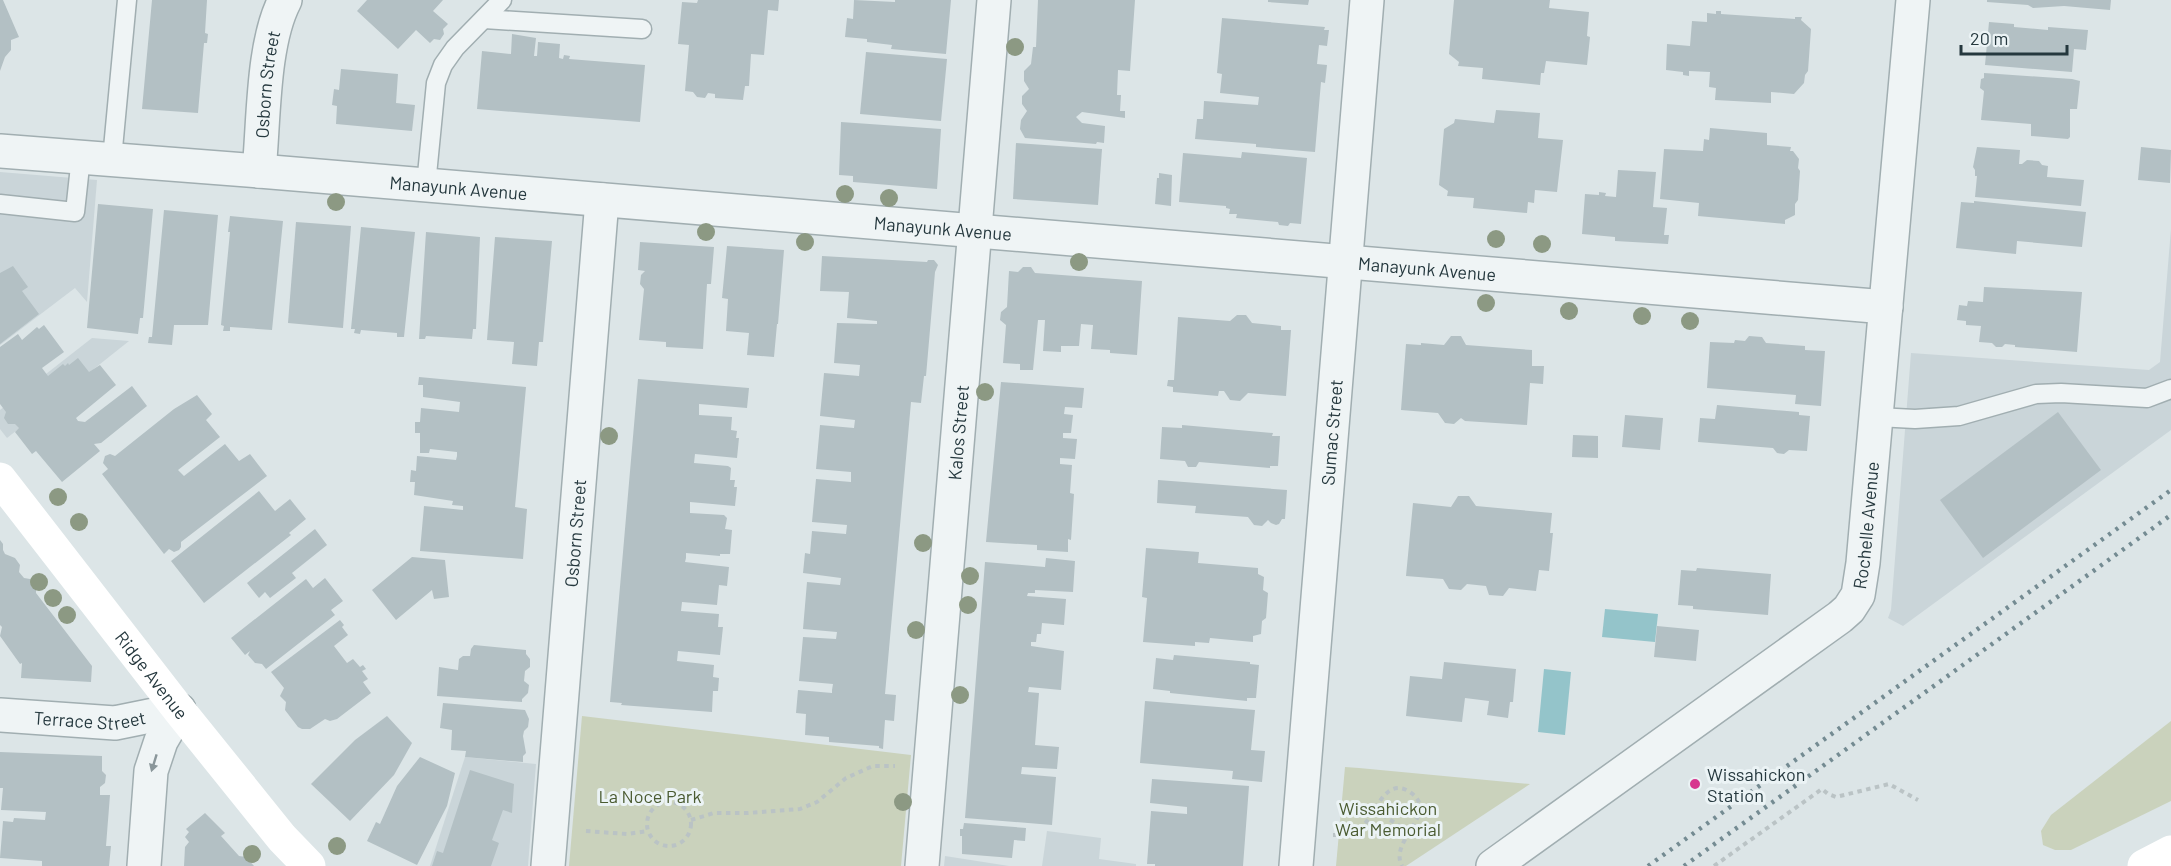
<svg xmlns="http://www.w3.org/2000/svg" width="2171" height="866" font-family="Barlow,sans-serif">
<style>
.built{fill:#cad5d9}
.green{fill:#cad2bc}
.water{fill:#94c4ca}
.building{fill:#b3c0c4}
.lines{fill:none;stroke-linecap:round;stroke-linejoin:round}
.service-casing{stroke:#a1aeb1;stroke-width:21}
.minor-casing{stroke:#a1aeb1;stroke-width:36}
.path{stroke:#bac3c5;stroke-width:4;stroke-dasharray:4.5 4.5;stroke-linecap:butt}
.service{stroke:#eff4f5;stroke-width:18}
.minor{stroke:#eff4f5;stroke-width:33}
.secondary{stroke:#fff;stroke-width:33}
.rail{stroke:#748b92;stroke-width:4.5;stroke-dasharray:3 6;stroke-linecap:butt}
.tree{fill:#8c9983}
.oneway{fill:#8a969a}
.poi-dot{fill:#d7368e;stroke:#ebf3f5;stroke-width:2}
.labels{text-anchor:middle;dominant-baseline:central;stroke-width:6;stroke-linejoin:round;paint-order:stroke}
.street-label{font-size:18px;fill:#25383e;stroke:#ebf3f5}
.poi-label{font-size:18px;fill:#25383e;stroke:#ebf3f5;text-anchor:start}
.park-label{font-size:18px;fill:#4a5b31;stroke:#ebf3f5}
</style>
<rect width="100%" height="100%" fill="#dce5e7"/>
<g class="built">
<path d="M0 172 97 180 87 302 75 288 0 345Z"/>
<path d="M2171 229V430L1903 626 1888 618 1891 610 1911 353 2149 370 2160 362Z"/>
<path d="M92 338 129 341 7 438 0 429V410Z"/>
<path d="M465 757 536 764 528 866H430Z"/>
<path d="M1047 831 1101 838 1099 859 1136 864V866H1042Z"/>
<path d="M945 856 1009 866H944Z"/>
</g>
<g class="green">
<path d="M582 716 911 755 901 866H569Z"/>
<path d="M2171 721V801L2071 850H2055L2043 845 2041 831 2051 815Z"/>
<path d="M1345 767 1359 768 1530 784 1406 866H1336Z"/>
</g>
<g class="water">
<path d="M1605 609 1658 614 1655 642 1602 637Z"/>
<path d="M1544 669 1571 672 1565 735 1538 732Z"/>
</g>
<g class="building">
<path d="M0 0H3L19 37 11 40V50L5 57 0 71Z"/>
<path d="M152 0H207L205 33 208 34 207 43H204L198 113 142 109Z"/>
<path d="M367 0H443L433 11 448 24 443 29 444 34 440 40 434 39 430 43 416 30 398 49 357 11Z"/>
<path d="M698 0H779L778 11 768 10 764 55 751 54 749 86H745L743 100 715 98V94L708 93 705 98 697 97 693 92 685 91 689 45 678 44 682 2 697 3Z"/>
<path d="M854 0 895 2V0H951L946 54 891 49 892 45 867 42V39L845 37 847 18 853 19Z"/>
<path d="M1038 0H1135L1130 71 1118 70 1117 95H1121L1120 111H1125V118L1082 112 1076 117 1082 123 1105 126 1104 143 1097 142 1096 144 1025 138 1020 129 1021 120 1027 111 1022 104V96L1029 89 1024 81V71L1031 64 1033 47H1036Z"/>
<path d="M1268 0H1309L1308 5 1268 2Z"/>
<path d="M1454 0H1550L1549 8 1589 12 1587 36 1590 37 1587 65 1546 61 1544 73H1541L1540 85 1482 79 1483 68 1458 66 1459 62 1449 54Z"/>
<path d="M1987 0H2111L2110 10 2064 6 2033 8 2028 5 1987 2Z"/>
<path d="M1716 11H1721V14L1795 19V17H1802L1801 20 1811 29 1808 71 1805 75 1804 83 1794 94 1771 92V103L1715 100 1716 88 1709 87 1710 72 1689 71V76L1683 75V72L1666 70 1667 44 1690 46 1692 21 1707 22V13L1716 14Z"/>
<path d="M1222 18 1325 27 1324 30H1329L1327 46 1319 45 1317 64 1327 65 1325 83 1321 82 1315 152 1256 147V144L1195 139 1197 119H1203L1204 101 1258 105 1259 97 1220 93 1222 74 1217 73Z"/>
<path d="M1989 22 2014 24V27L2048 30V27L2088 30 2086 50 2074 49 2072 72 1985 65Z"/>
<path d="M512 34 536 38 534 56H537L538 42 560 44 559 58 563 59 564 55 570 56 569 59 645 65 640 122 477 109 482 51 511 54Z"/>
<path d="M866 52 947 59 941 121 860 114Z"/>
<path d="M341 69 398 74 396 103 415 105 412 131 336 124 337 106 332 105 334 89 339 90Z"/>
<path d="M1984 73 2072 79 2080 81 2077 109H2070V137L2068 139 2031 136V124L1981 120 1984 91 1980 88 1981 79 1984 78Z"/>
<path d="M1496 110 1540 113 1538 138 1563 140 1557 192 1535 190 1534 203 1528 202 1527 213 1473 208 1474 198 1447 196 1448 191 1439 185 1444 129 1454 123 1455 119 1494 123Z"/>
<path d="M841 122 941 129 937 189 853 182V176L839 175Z"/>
<path d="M1710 128 1767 133V145L1791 147 1790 151H1793L1799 159 1798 168 1800 171 1798 200 1795 204V215L1785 220V224L1698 216 1699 203 1660 199 1664 149 1703 151 1704 139 1709 140Z"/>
<path d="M1016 143 1102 149 1098 205 1013 199Z"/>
<path d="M1977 147 2020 150 2019 164H2022L2027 160 2039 161 2042 165 2048 166 2047 177 2084 180 2081 206 1975 197 1977 176H1975V170L1973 167Z"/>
<path d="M2141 147 2171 150 2170 183 2138 180Z"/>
<path d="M1242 152 1307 158 1301 224 1290 223 1288 226 1279 225 1278 222 1236 218 1237 214H1229L1230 209 1226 208V206L1179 202 1183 153 1241 158Z"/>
<path d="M1618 170 1656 172 1653 207 1667 208 1664 235H1669L1668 244 1615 241V237L1582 234 1585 194 1599 195V192L1606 193 1605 196 1616 197Z"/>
<path d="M1159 173 1172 175 1171 206 1155 204 1157 178H1159Z"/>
<path d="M1974 201 2086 212 2082 247 2017 241 2016 254 1956 248 1961 202 1974 203Z"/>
<path d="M98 204 153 209 143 318H140L138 334 87 328Z"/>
<path d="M164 210 218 215 208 325H174L172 345 148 343 149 337H152Z"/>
<path d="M230 216 283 221 272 330 230 327V331H223L224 326 221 325 230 232H228Z"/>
<path d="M296 222 351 226 343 328 288 323Z"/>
<path d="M361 227 415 232 404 337H397V333L361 330 360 334 354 333 355 329H351Z"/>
<path d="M426 232 480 237 476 329H473L472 339 426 336 425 339H419Z"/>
<path d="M495 237 552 241 543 342H539L537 366 512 364 514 342 487 340Z"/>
<path d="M640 242 714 247 711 284H707L703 349 666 347V342L639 340 644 289 640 284 641 275 645 271 638 270Z"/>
<path d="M727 246 784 250 778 324H777L774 357 747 355 749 333 726 331 728 299 722 298Z"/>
<path d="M822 256 927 262 928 260H934L938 265 935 272 926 376H924L921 403 911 402 885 694 896 695 894 721 885 720 883 749 879 748V746L829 742V737L805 735 806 714 796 713 798 690 832 693V690L833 684 799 681 803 637 836 639 837 632 803 629 807 582 840 585 841 578 803 573 805 553 810 554 812 531 846 534 847 525 812 522 816 479 851 482V472L816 469 820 425 854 428 855 420 820 416 824 373 859 376 860 365 834 363 837 323 877 324V321L847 318 849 292 820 291Z"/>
<path d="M13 266 28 287 22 291 39 314 0 344V273Z"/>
<path d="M1023 267H1031L1035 273 1142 281 1137 355 1110 353V350L1091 349 1093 325 1081 324 1079 346H1061V352L1043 351 1045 320H1038L1033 370H1020V364L1003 363 1006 325 1000 320 1001 312 1007 307 1009 271 1018 272Z"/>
<path d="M1984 287 2082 292 2077 352 2015 347V345L2005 344 2002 347H1996L1992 343 1979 342 1981 326 1966 325V321L1957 320 1959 305 1967 306 1968 301 1983 302Z"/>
<path d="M1237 315H1246L1252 323 1281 326V330H1291L1286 396 1248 393 1240 401 1230 400 1224 391H1219L1218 396 1173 392V387L1167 386 1168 380H1174L1178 317 1230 321Z"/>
<path d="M44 325 64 352 42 368 48 376 63 364 65 366 68 363 69 365 78 358 89 372 100 365 116 385 76 418 78 421 85 422 132 386 147 406 101 443 94 444 100 451 62 482 36 451 32 454 15 432 19 428 15 424H8L4 418 6 412 0 404V347L18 334 22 340 37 327 39 329Z"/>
<path d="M1451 336H1461L1466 345 1532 350V366H1544L1543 384 1530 383 1527 425 1465 421 1461 418 1454 424 1445 423 1438 413 1401 410 1406 344 1421 345V343L1444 345Z"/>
<path d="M1749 336 1762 337 1766 343 1805 346V350L1825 351 1821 406 1795 404 1796 395 1707 388 1710 342 1734 343 1735 340 1745 341Z"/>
<path d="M419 377 526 387 515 507 527 509 523 559 420 551 424 506 463 510V506L452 505 453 501 414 495 415 482H410L411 470 416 471 417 456 456 460 457 456V452L430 449 429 453H420V433H415V422H420L421 408 459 412 460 402 423 397V385H418Z"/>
<path d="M638 379 749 388 747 408 699 404V415L732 417 731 430 737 431 736 438H739L737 458 695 454 694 463 728 466 731 468 730 480H735L734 487H737L735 506 690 502V513L724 515 727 518 725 529 732 530 730 554H720V556L686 553V558L685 562 729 567 727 586 719 585 717 605 682 602 681 611 719 614 718 627H723L720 655 678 651 677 661 714 665 713 677 719 678 718 691H713L712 712 621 705 622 703 610 702Z"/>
<path d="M1001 382 1084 388 1082 408 1065 407 1064 414 1073 415 1071 433H1063V438L1077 439 1075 459 1060 458V464L1072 465 1070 493 1074 494 1071 540 1068 539V552L1037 550V545L986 542Z"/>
<path d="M197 395 212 414 206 420 220 437 178 470 184 476 225 444 239 461 250 454 267 476 181 542V547L179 550 174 552 169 549 164 554 102 474 108 469 103 463 105 456 110 454 115 456 174 409Z"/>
<path d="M1717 405 1799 412V415L1810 416 1807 451 1789 450 1784 454 1777 453 1773 448 1698 442 1700 418 1715 419Z"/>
<path d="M2058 412 2101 470 1983 558 1940 500Z"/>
<path d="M1625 415 1663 418 1660 450 1622 447Z"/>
<path d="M1182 425 1273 433 1272 436H1280L1278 466H1270V468L1199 462 1196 467H1188L1185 461 1160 459 1162 427 1182 428Z"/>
<path d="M1573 435 1598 436V458L1572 457Z"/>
<path d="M1158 480 1287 490 1285 519H1282L1279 524 1276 525 1271 523 1268 520 1262 526 1254 525 1248 517 1195 513 1196 506 1157 503Z"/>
<path d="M259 491 275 511 290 499 306 519 289 533 291 535 204 603 171 561Z"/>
<path d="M1458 496H1469L1476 506 1552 513 1550 533H1553L1549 571 1539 570 1536 591 1509 588 1503 596 1489 595 1486 586 1467 584 1461 590 1449 589 1443 579 1406 576 1413 503 1451 507Z"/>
<path d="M315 529 327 545 292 573 296 578 270 598 265 592 259 598 247 583Z"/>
<path d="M0 540 3 544V550L5 554 15 558 20 565 19 572 24 578 30 579 36 585V593L92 666 91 682 21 678 22 663 20 664 0 636 2 627 0 625Z"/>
<path d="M1146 548 1199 552 1198 563 1258 568V574L1264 577 1263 590 1268 593 1266 618 1262 621 1261 634 1253 636V642L1210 638 1209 643 1195 642V646L1143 642 1147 598 1142 597Z"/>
<path d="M412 557 445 560 449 597 434 599 432 590 396 620 372 590Z"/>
<path d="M1046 558 1075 561 1073 592 1035 590V593H1028L1027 596 1066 599 1064 625 1042 623 1041 634H1037L1036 642H1031V646L1064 651 1061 690 1029 687 1028 692 1039 693 1035 745 1059 747 1057 769 1022 767 1021 774 1056 777 1052 825 965 818 985 562 1045 567Z"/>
<path d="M1697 568 1771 574 1768 615 1693 609V606L1678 605 1681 570 1696 571Z"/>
<path d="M325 578 343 601 331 610 335 615 266 669 262 664 255 663 248 655 250 651 245 655 231 638 306 579 313 588Z"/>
<path d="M340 620 344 625 342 627 348 635 334 646 347 663 353 659 360 667 363 665 366 669 362 671 368 679 363 682 371 693 337 719 330 721 325 719 310 729H302L298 727 285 710 286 702 280 696 284 688 271 672Z"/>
<path d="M1657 626 1699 630 1696 661 1654 657Z"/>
<path d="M474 645 526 650V654L530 659V667L525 671 524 681 529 685 528 693 522 699V702L437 696 439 667 458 670 459 659 463 656H470L471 649Z"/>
<path d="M1174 655 1250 662V664L1259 665 1256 698H1247V701L1170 693V691L1153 689 1156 658 1173 660Z"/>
<path d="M1444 662 1516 669 1513 702H1510L1508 718 1487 715 1489 701 1465 698 1462 722 1406 716 1410 676 1442 679Z"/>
<path d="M1145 701 1255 710 1251 750 1265 751 1262 782 1232 779 1233 771 1140 763Z"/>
<path d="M443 703 525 710 529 719 528 727 524 731 523 736 526 753 523 756V762L465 757 466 751 451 750 452 730 440 728Z"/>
<path d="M387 716 412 743 394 775 350 821 311 784 355 740Z"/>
<path d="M0 752 102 756V771L106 775 105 783 100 787V795H110L106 846H111L109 866H42V861L0 858 3 821 13 822 14 818 45 820 46 812 1 810 3 788H0Z"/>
<path d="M420 757 455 773 447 806 417 865 367 841 376 822 380 824 397 786Z"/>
<path d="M470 770 514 784 512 813 503 810 492 840 499 843 491 866H432L437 851 443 853Z"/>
<path d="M1152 779 1249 786 1243 866H1155V864H1147L1151 811 1187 814V807L1150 803Z"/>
<path d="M205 813 225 833 221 836 239 856 246 857 254 866H184L185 847 189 842 185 837 189 832 186 829Z"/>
<path d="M964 823 1026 828 1025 841 1014 840 1012 858 962 854V836H960V829H963Z"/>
</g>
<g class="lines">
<defs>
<g id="service">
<path d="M484 19 642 29"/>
<path d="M112 159 127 0"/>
<path d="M426 185 436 83 443 65 455 48 502 0"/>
<path d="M0 204 75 212 81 157"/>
<path d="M1877 417 1915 419 1959 416 2036 394 2061 393 2147 398 2171 389"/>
</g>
<g id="minor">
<path id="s1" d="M0 151 259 171 1886 307"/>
<path id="s2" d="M259 171C264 121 262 44 285 0"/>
<path id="s3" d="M0 715 115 723 179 710"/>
<path d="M144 866 151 771 161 741 179 710"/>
<path id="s4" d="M548 866 602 200"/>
<path id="s5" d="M922 866 994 0"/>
<path id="s6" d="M1296 866 1367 0"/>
<path id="s7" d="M1493 866 1840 617 1849 609 1858 595 1863 563 1913 0"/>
</g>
</defs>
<use href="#service" class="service-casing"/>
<use href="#minor" class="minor-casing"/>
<g class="path">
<circle cx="669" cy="824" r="22"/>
<path d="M1375 810 1409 832"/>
<path d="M691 820 714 813H748L800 809 817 802 846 778 873 766H895"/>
<path d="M586 831 627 834 648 831"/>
<path d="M1333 835C1343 835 1352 835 1360 829 1375 817 1384 775 1410 792 1441 813 1388 840 1402 866"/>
<path d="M1714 866 1822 789 1828 794 1836 797 1889 784 1918 800"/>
</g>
<use href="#service" class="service"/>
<use href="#minor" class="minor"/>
<g class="secondary">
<path id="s8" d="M0 479 179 710 282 838 309 866"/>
<path d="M2144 866 2171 852"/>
</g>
<g class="rail">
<path d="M1648 866 2171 490"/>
<path d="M1684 866 2171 515"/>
</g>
</g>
<g class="tree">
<circle cx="1015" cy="47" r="9"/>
<circle cx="845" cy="194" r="9"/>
<circle cx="889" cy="198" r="9"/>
<circle cx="336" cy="202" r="9"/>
<circle cx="706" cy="232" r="9"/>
<circle cx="1496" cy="239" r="9"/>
<circle cx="805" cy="242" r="9"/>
<circle cx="1542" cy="244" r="9"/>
<circle cx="1079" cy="262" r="9"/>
<circle cx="1486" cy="303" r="9"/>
<circle cx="1569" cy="311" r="9"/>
<circle cx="1642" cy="316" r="9"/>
<circle cx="1690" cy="321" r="9"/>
<circle cx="985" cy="392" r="9"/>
<circle cx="609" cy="436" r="9"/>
<circle cx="58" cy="497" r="9"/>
<circle cx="79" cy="522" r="9"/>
<circle cx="923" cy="543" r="9"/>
<circle cx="970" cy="576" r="9"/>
<circle cx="39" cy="582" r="9"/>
<circle cx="53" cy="598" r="9"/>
<circle cx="968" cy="605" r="9"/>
<circle cx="67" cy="615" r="9"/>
<circle cx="916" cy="630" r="9"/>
<circle cx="960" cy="695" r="9"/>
<circle cx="903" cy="802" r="9"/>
<circle cx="337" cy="846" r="9"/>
<circle cx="252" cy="854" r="9"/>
</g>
<defs><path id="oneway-solid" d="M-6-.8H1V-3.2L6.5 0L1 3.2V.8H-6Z" transform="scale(1.5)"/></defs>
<use class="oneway" href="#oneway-solid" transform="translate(154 763) rotate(107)"/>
<circle class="poi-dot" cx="1695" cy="784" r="6"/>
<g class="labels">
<g class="street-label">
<text stroke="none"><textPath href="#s2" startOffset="87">Osborn Street</textPath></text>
<text stroke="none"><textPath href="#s1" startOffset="460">Manayunk Avenue</textPath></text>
<text stroke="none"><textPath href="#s1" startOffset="946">Manayunk Avenue</textPath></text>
<text stroke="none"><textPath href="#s1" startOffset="1432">Manayunk Avenue</textPath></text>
<text stroke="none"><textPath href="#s5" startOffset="435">Kalos Street</textPath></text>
<text stroke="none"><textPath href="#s6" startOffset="435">Sumac Street</textPath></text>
<text stroke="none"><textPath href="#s7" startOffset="526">Rochelle Avenue</textPath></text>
<text stroke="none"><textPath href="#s4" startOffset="334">Osborn Street</textPath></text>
<text stroke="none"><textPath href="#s8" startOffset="248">Ridge Avenue</textPath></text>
<text stroke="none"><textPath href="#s3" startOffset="90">Terrace Street</textPath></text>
</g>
<g class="poi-label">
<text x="1707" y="774">Wissahickon<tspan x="1707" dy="21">Station</tspan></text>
</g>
<g class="park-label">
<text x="650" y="796">La Noce Park</text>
<text x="1388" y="808">Wissahickon<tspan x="1388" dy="21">War Memorial</tspan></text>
</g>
</g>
<path d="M1961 45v9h106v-9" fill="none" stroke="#25383e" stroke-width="3"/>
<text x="1970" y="45" font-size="18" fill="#25383e" stroke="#ebf3f5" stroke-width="4.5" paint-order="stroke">20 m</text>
</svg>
